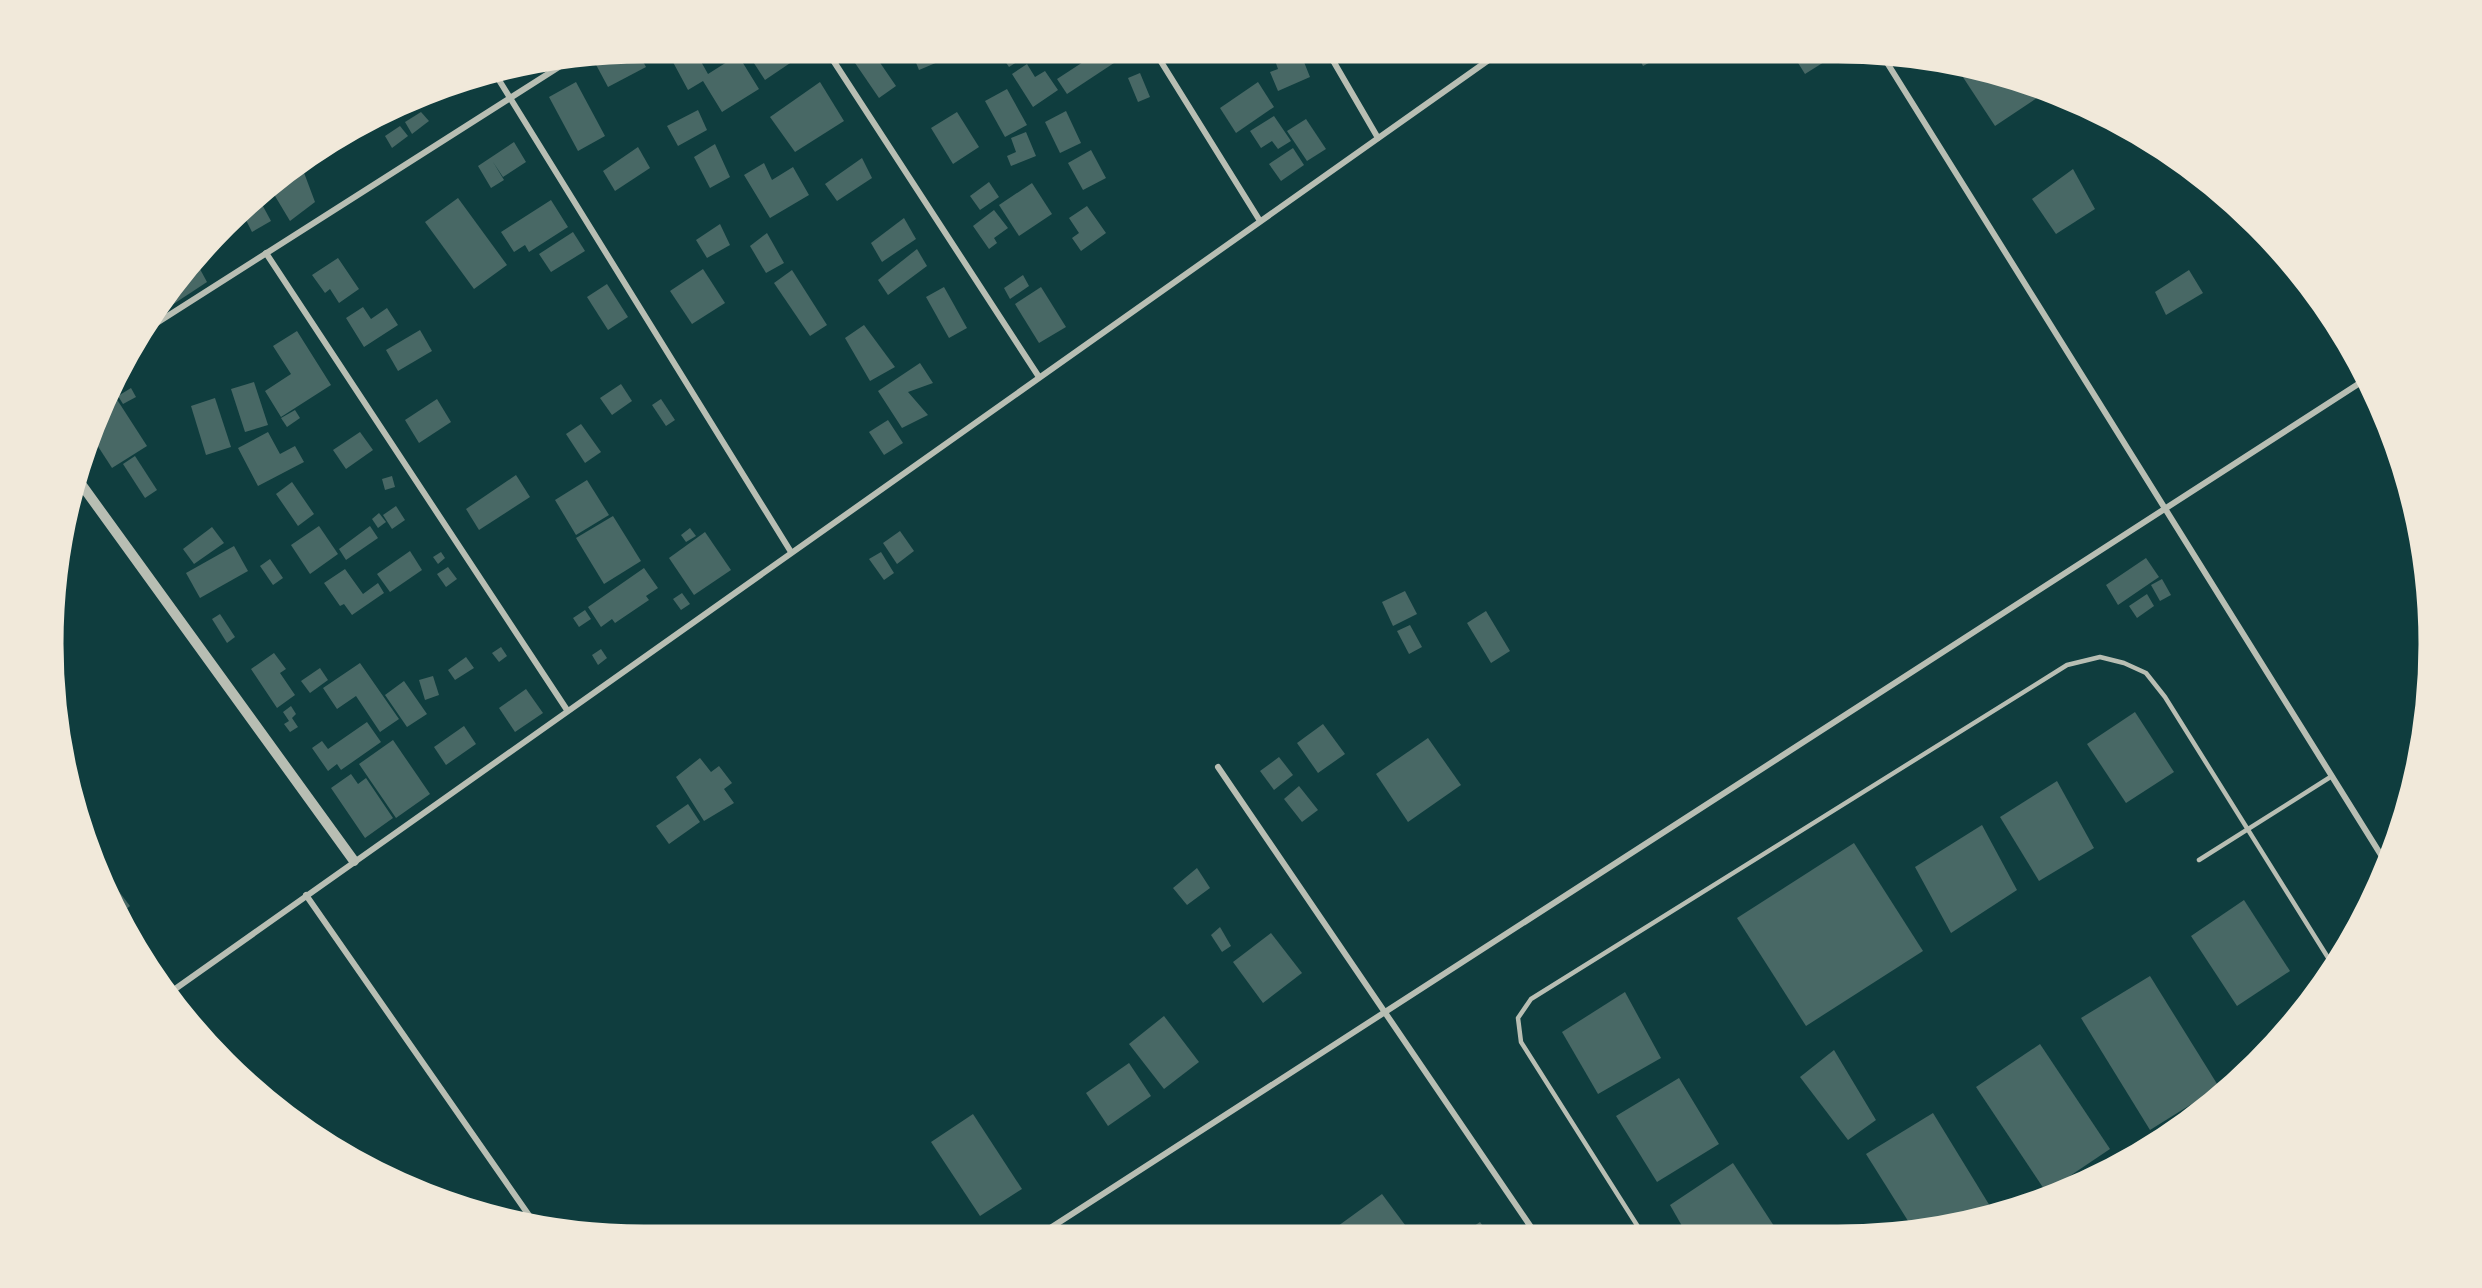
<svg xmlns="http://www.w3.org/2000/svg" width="2482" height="1288" font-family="Merriweather,serif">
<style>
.building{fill:#486865}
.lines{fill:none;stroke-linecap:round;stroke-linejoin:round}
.service{stroke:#b8beb3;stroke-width:4.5}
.minor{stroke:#b8beb3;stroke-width:6}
.tertiary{stroke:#b8beb3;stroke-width:10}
.rim{fill:none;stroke:#f1e9da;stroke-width:3}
</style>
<rect width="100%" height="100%" fill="#0f3d3e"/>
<g class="building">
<path d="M667 51H695L708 74 738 55 759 89 722 112 703 81 688 90Z"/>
<path d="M746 51H808L765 80Z"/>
<path d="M872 51 896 86 879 98 855 63Z"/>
<path d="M916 51H964L919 70 912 53Z"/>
<path d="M998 51H1019L1023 58 1009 67Z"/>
<path d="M1100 51H1111L1117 61 1067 94 1057 79Z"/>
<path d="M638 52 646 67 608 87 594 61 606 55Z"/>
<path d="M1201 52H1222L1206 61Z"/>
<path d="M1272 52H1300L1310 77 1278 91 1270 72 1278 69Z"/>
<path d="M1451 52H1464L1454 58Z"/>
<path d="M1641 52H1665L1666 54 1643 66 1637 54Z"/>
<path d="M1803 52H1840L1805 74 1795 58Z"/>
<path d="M537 61 521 71 517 65 529 62Z"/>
<path d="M1027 64 1035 77 1045 71 1058 90 1033 107 1012 74Z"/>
<path d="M1955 65 1992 71 2046 92 1995 126Z"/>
<path d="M1140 73 1150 97 1138 102 1128 78Z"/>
<path d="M576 82 605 136 578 151 549 97Z"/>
<path d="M820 82 844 121 795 152 770 117Z"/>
<path d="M1258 82 1274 107 1236 133 1220 108Z"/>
<path d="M1007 89 1027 125 1005 137 985 101Z"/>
<path d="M698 110 707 130 678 146 667 126Z"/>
<path d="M1066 111 1081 143 1060 153 1045 122Z"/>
<path d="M421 112 429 121 412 134 405 122Z"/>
<path d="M957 112 979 147 953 164 931 128Z"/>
<path d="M1274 116 1291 141 1278 149 1272 141 1261 148 1250 131Z"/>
<path d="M1306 119 1326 149 1307 161 1287 131Z"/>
<path d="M400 126 408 136 392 148 385 136Z"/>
<path d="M1026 132 1036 156 1011 166 1007 156 1016 152 1011 138Z"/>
<path d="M514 142 526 162 503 177 493 162 504 180 491 188 478 166Z"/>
<path d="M715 144 730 177 710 188 694 157Z"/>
<path d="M638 147 650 168 615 191 603 171Z"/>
<path d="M1293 148 1304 165 1281 181 1269 164Z"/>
<path d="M1091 150 1106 178 1083 190 1068 163Z"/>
<path d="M862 158 872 178 837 201 825 184Z"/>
<path d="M300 162 315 202 290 221 269 186Z"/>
<path d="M764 163 772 180 793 167 809 195 770 218 744 175Z"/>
<path d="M2073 169 2095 209 2056 234 2032 199Z"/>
<path d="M989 182 999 197 980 210 970 196Z"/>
<path d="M1032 183 1052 214 1019 236 999 205Z"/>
<path d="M258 197 271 221 252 232 242 212Z"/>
<path d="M458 198 507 265 474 289 425 222Z"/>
<path d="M551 200 568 227 529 252 525 245 514 252 501 232Z"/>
<path d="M1087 206 1106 233 1081 251 1072 238 1079 233 1069 218Z"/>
<path d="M994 210 1008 228 994 238 997 243 989 249 973 226Z"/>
<path d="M904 218 916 239 882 262 871 243Z"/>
<path d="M720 224 730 245 707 258 696 240Z"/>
<path d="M573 232 585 251 551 272 539 254Z"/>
<path d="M767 233 784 263 766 273 750 246Z"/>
<path d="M917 249 927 266 888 295 878 280Z"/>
<path d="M194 258 207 282 172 305 167 294Z"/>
<path d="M338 258 359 289 339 303 330 289 325 293 312 275Z"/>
<path d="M703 269 725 303 692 324 670 291Z"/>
<path d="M792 270 827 325 810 336 774 283Z"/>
<path d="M2189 270 2203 293 2166 315 2155 292Z"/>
<path d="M1023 275 1029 286 1010 299 1004 288Z"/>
<path d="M607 284 628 317 608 330 587 297Z"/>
<path d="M944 287 967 328 949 338 926 297Z"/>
<path d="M1041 287 1066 327 1039 343 1015 304Z"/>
<path d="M363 307 371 319 387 308 398 325 364 347 346 318Z"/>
<path d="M864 325 895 367 870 381 845 338Z"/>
<path d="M420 330 432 351 398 371 386 350Z"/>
<path d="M297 331 331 385 281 417 265 391 291 374 273 346Z"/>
<path d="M920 363 933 383 908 392 928 415 902 428 878 391Z"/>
<path d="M254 382 268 425 245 432 231 389Z"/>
<path d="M621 384 632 401 612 415 600 398Z"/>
<path d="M131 388 136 397 123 404 118 396Z"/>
<path d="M116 398 147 446 112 468 90 434 101 408Z"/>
<path d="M215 398 231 447 206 455 191 406Z"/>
<path d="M437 399 451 422 419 443 405 420Z"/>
<path d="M661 399 675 420 666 426 652 405Z"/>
<path d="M295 410 300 418 287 427 281 418Z"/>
<path d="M888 420 903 443 884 455 869 432Z"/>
<path d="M581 424 601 452 585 463 566 434Z"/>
<path d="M268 432 280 454 295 446 304 462 258 486 238 448Z"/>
<path d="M360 432 373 450 346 469 333 450Z"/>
<path d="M135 456 157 490 145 498 123 464Z"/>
<path d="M516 475 530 497 479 530 466 509Z"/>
<path d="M392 476 395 487 385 490 382 479Z"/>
<path d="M587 480 609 515 576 535 555 500Z"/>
<path d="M292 482 314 514 298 526 276 494Z"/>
<path d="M396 506 405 520 392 529 383 515Z"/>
<path d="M379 513 386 522 378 528 372 519Z"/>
<path d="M613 516 641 561 604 584 576 538Z"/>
<path d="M319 526 338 554 310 574 291 545Z"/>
<path d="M370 526 378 538 346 560 339 549Z"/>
<path d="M212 527 224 543 194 564 183 549Z"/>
<path d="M690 528 696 536 686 542 681 535Z"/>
<path d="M900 531 914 551 897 564 883 543Z"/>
<path d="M705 532 731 570 694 595 669 558Z"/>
<path d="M234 546 248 571 200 598 186 573Z"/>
<path d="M410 551 422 570 390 592 377 574Z"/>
<path d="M441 552 445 558 438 564 433 557Z"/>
<path d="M881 552 894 573 884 580 869 559Z"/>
<path d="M2146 558 2159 577 2118 605 2106 585Z"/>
<path d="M270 559 283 578 273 585 260 566Z"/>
<path d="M448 567 457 579 446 587 437 574Z"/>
<path d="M644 568 658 588 646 596 649 600 615 623 612 619 601 627 588 607Z"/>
<path d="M345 569 363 594 378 583 384 593 352 615 344 604 340 606 324 583Z"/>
<path d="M2162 579 2171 595 2160 601 2151 585Z"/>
<path d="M1405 591 1417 614 1393 626 1382 602Z"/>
<path d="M682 593 690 604 681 610 673 599Z"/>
<path d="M2147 594 2154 606 2137 618 2129 606Z"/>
<path d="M585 610 591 619 579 627 573 618Z"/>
<path d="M1486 611 1510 651 1491 663 1467 623Z"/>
<path d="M220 614 235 637 227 643 212 619Z"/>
<path d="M1410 625 1422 647 1409 654 1397 631Z"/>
<path d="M501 647 507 656 499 662 492 653Z"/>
<path d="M601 649 607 658 598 665 592 655Z"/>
<path d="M274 653 286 669 280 673 295 695 277 708 251 669Z"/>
<path d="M466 657 474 668 455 680 448 670Z"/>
<path d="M360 663 399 719 380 732 356 696 337 709 323 688Z"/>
<path d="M320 668 328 680 310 693 301 681Z"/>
<path d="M433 676 439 695 425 700 419 680Z"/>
<path d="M404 681 427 714 407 727 385 695Z"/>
<path d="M526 689 543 713 515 732 499 708Z"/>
<path d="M291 706 296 714 292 718 298 727 290 732 284 724 289 721 283 712Z"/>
<path d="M2135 712 2174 772 2126 803 2087 744Z"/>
<path d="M367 722 381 742 341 770 337 764 328 771 312 748 322 741 328 749Z"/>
<path d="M1323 724 1345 754 1318 773 1297 743Z"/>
<path d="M464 726 476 744 446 765 434 747Z"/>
<path d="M1428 738 1461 785 1408 822 1376 774Z"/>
<path d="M393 740 430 794 396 818 359 764Z"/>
<path d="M1279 757 1293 775 1274 790 1260 771Z"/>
<path d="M700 758 711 772 719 766 732 783 724 789 734 803 704 821 676 777Z"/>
<path d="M351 774 358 784 366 778 393 818 365 838 331 788Z"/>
<path d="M2057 781 2094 848 2039 881 2000 817Z"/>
<path d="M1299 786 1318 810 1302 822 1284 799Z"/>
<path d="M688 804 700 822 669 844 656 826Z"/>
<path d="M1982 825 2017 890 1951 933 1915 867Z"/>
<path d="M85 835 97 849 92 853 88 841Z"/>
<path d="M1854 843 1923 951 1806 1026 1737 918Z"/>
<path d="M1197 868 1210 888 1187 905 1173 888Z"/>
<path d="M104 872 130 906 118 916 100 875Z"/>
<path d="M2244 900 2290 971 2237 1006 2191 936Z"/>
<path d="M1220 927 1231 946 1222 952 1211 935Z"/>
<path d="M1271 933 1302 973 1263 1003 1233 962Z"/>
<path d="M2150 976 2219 1087 2150 1130 2081 1018Z"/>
<path d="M1625 992 1661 1058 1598 1094 1562 1032Z"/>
<path d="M1164 1016 1199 1062 1164 1089 1129 1044Z"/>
<path d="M2040 1044 2110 1149 2046 1192 1976 1087Z"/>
<path d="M1834 1050 1876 1120 1848 1140 1800 1077Z"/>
<path d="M1129 1063 1151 1096 1108 1126 1086 1093Z"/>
<path d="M1679 1078 1719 1144 1657 1182 1616 1116Z"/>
<path d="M1933 1113 1993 1211 1915 1232 1866 1154Z"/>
<path d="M973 1114 1022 1189 980 1216 931 1142Z"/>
<path d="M1733 1163 1774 1226 1764 1232 1686 1233 1670 1205Z"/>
<path d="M1382 1194 1411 1233 1327 1234Z"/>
<path d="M1480 1222 1488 1233H1464Z"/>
</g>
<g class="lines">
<g class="service">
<path d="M2199 860 2332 776"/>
<path d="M1642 1233 1521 1042 1518 1018 1531 999 2067 665 2100 657 2124 663 2146 673 2165 697 2332 964"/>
</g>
<g class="minor">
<path d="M827 51 1039 377"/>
<path d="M1155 52 1260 221"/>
<path d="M1328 52 1378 138"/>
<path d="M1881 53 2386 863"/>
<path d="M494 72 791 552"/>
<path d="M266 253 567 710"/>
<path d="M141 333 573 58"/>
<path d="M1218 767 1535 1233"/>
<path d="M306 895 535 1224"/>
<path d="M168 994 1500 52"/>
<path d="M1041 1234 2366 379"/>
</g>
<path class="tertiary" d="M76 477 354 861"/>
</g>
<path d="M0 0H2482V1288H0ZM644 62H1838A582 582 0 0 1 2420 644V644A582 582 0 0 1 1838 1226H644A582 582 0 0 1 62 644V644A582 582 0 0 1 644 62Z" fill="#f1e9da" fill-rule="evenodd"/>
<path class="rim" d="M644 62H1838A582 582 0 0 1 2420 644V644A582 582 0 0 1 1838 1226H644A582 582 0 0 1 62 644V644A582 582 0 0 1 644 62Z"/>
</svg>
